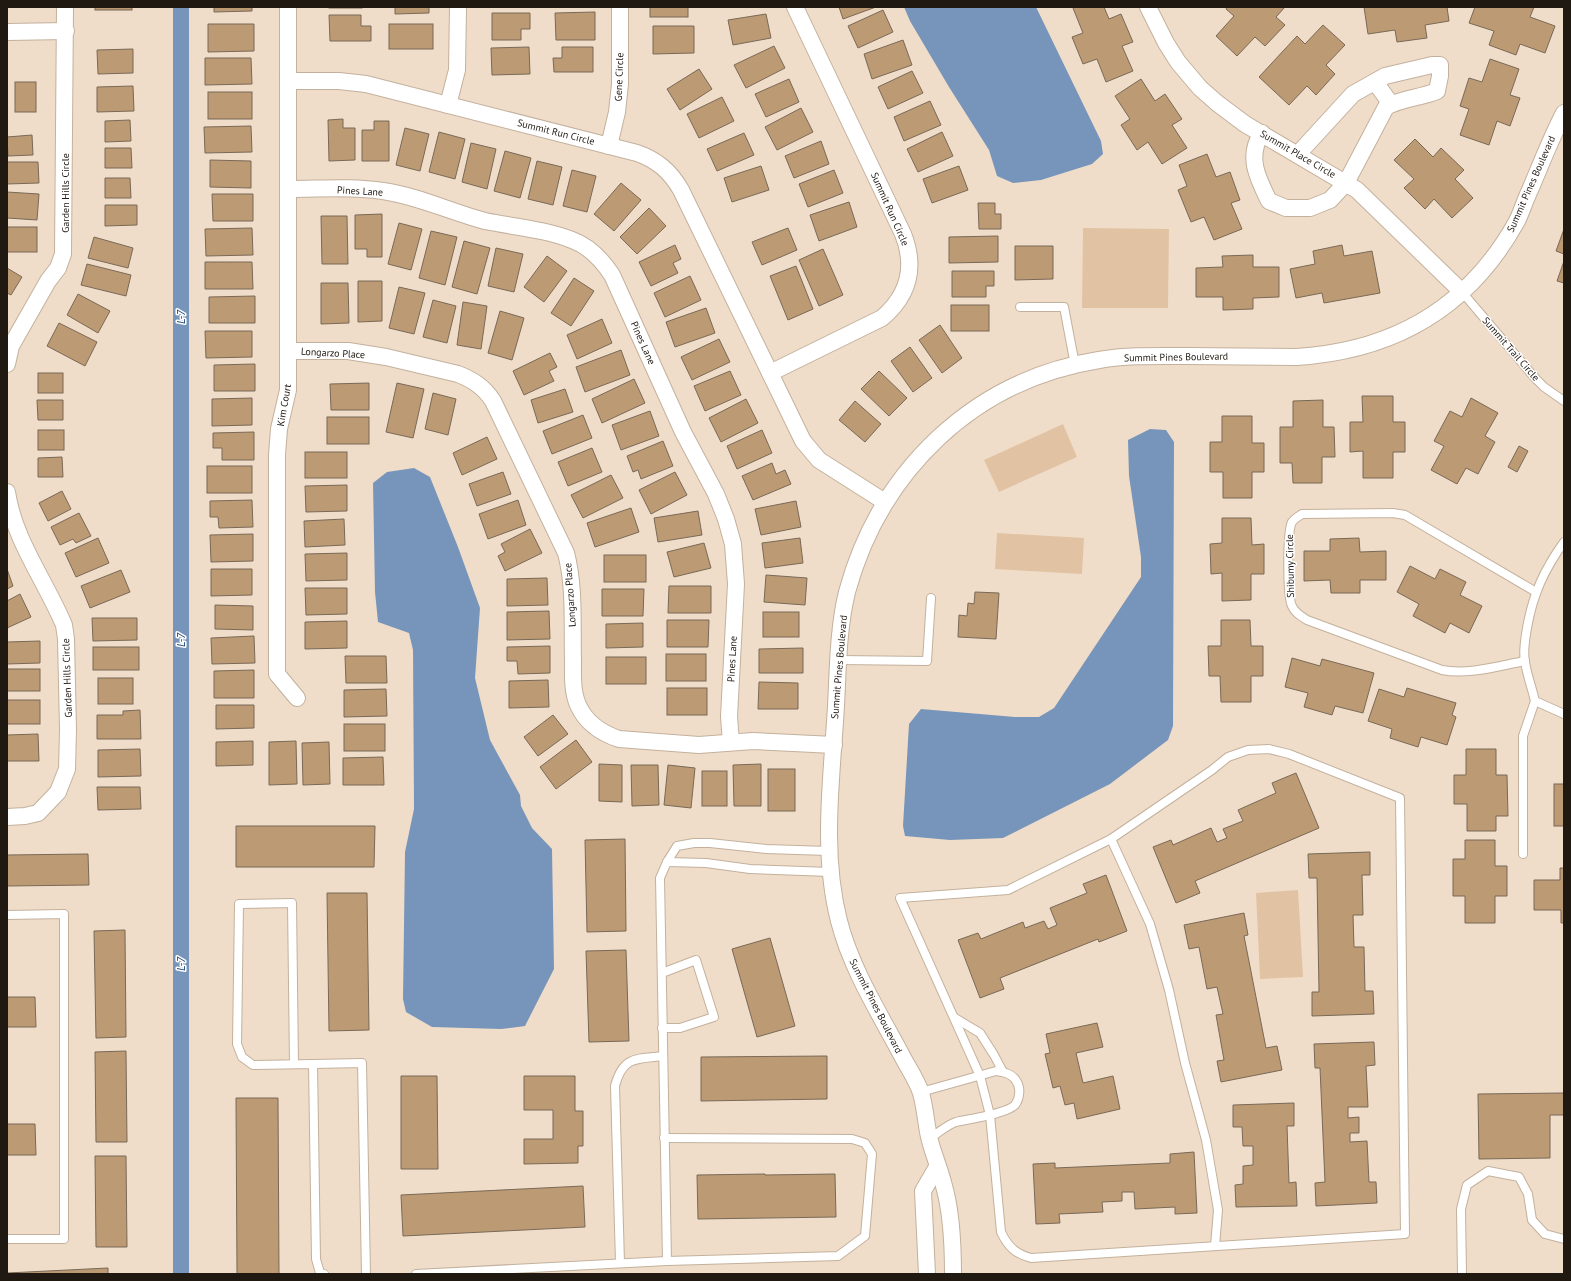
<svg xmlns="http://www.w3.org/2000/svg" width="1571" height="1281" font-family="'PT Sans',sans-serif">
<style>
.green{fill:#e1c3a4}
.water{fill:#7795ba}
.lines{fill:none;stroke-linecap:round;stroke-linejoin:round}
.canal{stroke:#7795ba;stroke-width:16}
.building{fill:#bc9a74;stroke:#796957}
.lane-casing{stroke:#c3b19d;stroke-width:10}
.street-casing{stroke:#c3b19d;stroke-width:18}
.lane{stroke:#fff;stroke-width:8}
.street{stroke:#fff;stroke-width:16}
.labels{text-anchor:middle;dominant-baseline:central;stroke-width:3;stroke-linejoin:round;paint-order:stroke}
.street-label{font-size:10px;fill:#201912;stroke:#fff}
.water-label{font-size:11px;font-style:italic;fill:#1c4677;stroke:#fff}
</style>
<rect width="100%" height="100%" fill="#f0ddc9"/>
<g class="green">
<path d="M1083 228 1169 229 1168 308H1082Z"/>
<path d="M1063 424 1077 457 999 492 984 460Z"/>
<path d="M997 533 1084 538 1082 574 995 569Z"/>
<path d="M1298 890 1303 977 1260 979 1256 893Z"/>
</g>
<g class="water">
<path d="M904 7H1036L1101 141 1103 154 1092 164 1041 180 1013 183 997 176 989 150 949 87 910 21Z"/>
<path d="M1150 429 1166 430 1174 442 1173 726 1168 740 1110 784 1003 838 950 840 905 836 903 826 909 724 921 709 1015 717H1039L1054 708 1141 577V557L1129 476 1128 440Z"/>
<path d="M414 468 430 477 458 547 480 608 475 678 490 740 520 795 521 806 532 828 552 849 554 969 525 1026 501 1029 432 1027 406 1012 403 999 405 852 414 809 413 650 409 633 378 622 375 592 373 483 387 472Z"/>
</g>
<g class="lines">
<path class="canal" d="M181 7V1274"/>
</g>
<g class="building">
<rect x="95" y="7" width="37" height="3"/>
<path d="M214 7H252V11L214 12Z"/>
<rect x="329" y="7" width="33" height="1"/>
<path d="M395 7H429V13L395 14Z"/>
<rect x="650" y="7" width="38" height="10"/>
<path d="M839 7H876L843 19Z"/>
<path d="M1074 7H1104L1109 19 1121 14 1133 42 1122 46 1133 71 1106 82 1097 59 1083 64 1072 37 1083 33 1073 8Z"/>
<path d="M1227 7H1285L1276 17 1285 25 1265 46 1255 37 1237 56 1216 36 1234 16 1226 9Z"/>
<path d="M1364 7H1447L1449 21 1425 25 1427 38 1397 42 1395 30 1368 34Z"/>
<path d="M1475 7H1534L1530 17 1555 26 1545 53 1520 44 1516 55 1489 45 1494 31 1469 23Z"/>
<path d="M883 10 893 32 858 48 848 26Z"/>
<path d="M595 12V40H556L555 13Z"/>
<path d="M492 13H530V29H521V40H492Z"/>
<path d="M766 14 771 38 733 45 728 20Z"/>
<path d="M329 15H361V26H371V41H330Z"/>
<path d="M208 24H254V51L208 52Z"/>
<rect x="389" y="24" width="44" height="25"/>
<path d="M1323 25 1345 45 1326 65 1335 74 1316 95 1307 86 1289 105 1259 77 1297 36 1305 44Z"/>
<path d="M653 26H694V53L653 54Z"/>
<path d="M903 40 912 65 872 79 864 54Z"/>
<path d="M774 46 785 68 746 88 734 65Z"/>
<path d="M529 47 530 74 492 75 491 48Z"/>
<path d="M562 47H593V72H554L553 58H562Z"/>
<path d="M133 49V73L98 74 97 50Z"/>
<path d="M205 58H251L252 84 205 85Z"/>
<path d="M1490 59 1519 69 1510 95 1520 98 1510 126 1497 121 1489 145 1460 135 1469 109 1460 106 1469 78 1482 82Z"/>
<path d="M699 69 712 89 680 110 667 89Z"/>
<path d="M912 71 923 93 888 109 878 87Z"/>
<path d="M789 79 799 102 766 117 755 94Z"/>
<path d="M1141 79 1155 101 1165 94 1182 119 1172 125 1187 148 1162 164 1148 142 1137 150 1121 125 1130 119 1115 96Z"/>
<rect x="15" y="82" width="21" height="30"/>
<path d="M133 86 134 111 97 112V87Z"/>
<rect x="208" y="92" width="44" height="27"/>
<path d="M722 97 734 121 699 138 687 114Z"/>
<path d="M930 101 941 125 904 141 894 117Z"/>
<path d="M801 108 813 132 777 150 765 127Z"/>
<path d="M343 119V128H355V160L329 161 328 120Z"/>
<path d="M130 120 131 141 105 142V121Z"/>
<path d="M374 121H389V161H362V130H374Z"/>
<path d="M251 126 252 152 205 153 204 127Z"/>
<path d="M405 128 429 134 420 171 396 165Z"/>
<path d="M439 132 465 139 455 179 429 172Z"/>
<path d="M942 132 953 156 918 172 907 149Z"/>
<path d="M744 133 754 155 717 171 707 149Z"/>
<path d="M32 135 33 155 8 156 7 137Z"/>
<path d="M1415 139 1433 157 1441 148 1464 170 1455 179 1473 198 1452 218 1434 199 1425 209 1404 188 1414 179 1394 160Z"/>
<path d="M821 141 829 164 794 178 785 156Z"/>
<path d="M471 143 496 149 487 189 462 182Z"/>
<path d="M105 148H131L132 168H105Z"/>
<path d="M505 151 531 158 520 198 494 191Z"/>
<path d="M1207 154 1216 177 1230 172 1240 200 1231 203 1242 229 1214 240 1204 217 1191 222 1178 190 1187 186 1179 165Z"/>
<path d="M210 160 251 161V188L210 187Z"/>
<path d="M537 161 562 167 553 205 528 199Z"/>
<path d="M7 162H38L39 183 7 184Z"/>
<path d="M761 166 769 190 732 202 724 178Z"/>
<path d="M959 166 968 190 932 203 923 179Z"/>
<path d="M572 170 596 176 587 212 563 206Z"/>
<path d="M834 170 843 193 808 207 799 184Z"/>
<path d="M105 178H130L131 198H105Z"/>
<path d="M621 183 641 200 614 231 594 214Z"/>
<path d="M7 192 39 194 37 220 7 218Z"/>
<path d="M212 194H253V221H213Z"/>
<path d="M849 202 857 227 819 241 810 215Z"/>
<path d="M978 203H995V214H1001V229H979Z"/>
<path d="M105 205H137V225L105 226Z"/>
<path d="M649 208 666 226 637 254 620 237Z"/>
<path d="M382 214V257H367V249H355V215Z"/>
<path d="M321 216H347L348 264H322Z"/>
<path d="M399 223 422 229 411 270 388 264Z"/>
<rect x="7" y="227" width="30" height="25"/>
<path d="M252 228 253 255 206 256 205 229Z"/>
<path d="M788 228 797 250 762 265 752 242Z"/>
<path d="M1564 229V254L1556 251Z"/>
<path d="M431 231 457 237 445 285 419 278Z"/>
<path d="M998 236V262L949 263V237Z"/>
<path d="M94 237 133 248 128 268 88 258Z"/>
<path d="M464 241 490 248 477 294 452 287Z"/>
<path d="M675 245 681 259 673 263 678 273 651 286 639 262Z"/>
<path d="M1342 245 1344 256 1372 251 1380 293 1324 303 1322 293 1296 298 1290 269 1315 264 1313 251Z"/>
<path d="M1015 246H1053V279L1015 280Z"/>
<path d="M496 248 523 254 514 292 488 286Z"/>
<path d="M823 249 843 295 819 306 799 260Z"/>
<path d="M1253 255V267H1279V297L1253 298V309L1223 310V297H1196V268L1223 267 1222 256Z"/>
<path d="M547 256 567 271 544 302 524 287Z"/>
<path d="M1564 261V283L1557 281Z"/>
<path d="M205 262H252L253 289H205Z"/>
<path d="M87 264 131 275 126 296 81 285Z"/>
<path d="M796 266 813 309 788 320 770 276Z"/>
<path d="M7 268 22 277 11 295 7 293Z"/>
<path d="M952 271H994V286H986V297H952Z"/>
<path d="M690 276 701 300 665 317 654 293Z"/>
<path d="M574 278 594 291 571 326 551 313Z"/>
<path d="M358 281H382V321L358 322Z"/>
<path d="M321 283H348L349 323 321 324Z"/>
<path d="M399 287 425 293 414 334 389 328Z"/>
<path d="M78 294 110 311 98 333 67 315Z"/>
<path d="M255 296V323H209V297Z"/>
<path d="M433 300 456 306 447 343 423 337Z"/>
<path d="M463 302 487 306 481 349 457 345Z"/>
<rect x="951" y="305" width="38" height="26"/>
<path d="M706 308 715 333 675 347 666 322Z"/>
<path d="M500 311 524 318 512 360 488 353Z"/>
<path d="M602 319 612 343 577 359 567 335Z"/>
<path d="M59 323 97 342 85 366 47 346Z"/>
<path d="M940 325 962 358 942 373 919 340Z"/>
<path d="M205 331H252V357L206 358Z"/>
<path d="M719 339 730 362 692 380 681 357Z"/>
<path d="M910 347 932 378 913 392 891 361Z"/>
<path d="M621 350 630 375 585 392 576 367Z"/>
<path d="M550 353 557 367 549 371 554 381 524 395 513 371Z"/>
<path d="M255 364V391H214V365Z"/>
<path d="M730 371 741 395 705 411 694 386Z"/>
<path d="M879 371 907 398 889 416 861 389Z"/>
<rect x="38" y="373" width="25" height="20"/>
<path d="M634 379 645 403 602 423 592 399Z"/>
<path d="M369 383V410H331L330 384Z"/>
<path d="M397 383 424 389 413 438 386 432Z"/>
<path d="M565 389 573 412 538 423 531 400Z"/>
<path d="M433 393 456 399 448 435 425 429Z"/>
<path d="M1362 396H1393V422H1405V452H1393V478H1363V451L1350 452V422H1363Z"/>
<path d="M252 398V425L212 426V399Z"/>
<path d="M1471 398 1498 413 1485 436 1495 442 1478 474 1466 468 1457 484 1431 470 1444 446 1434 441 1450 411 1462 417Z"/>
<path d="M746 399 758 423 721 442 709 418Z"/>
<path d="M37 400H63V420H38Z"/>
<path d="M1323 400V427H1334L1335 457H1322V483H1293L1292 463H1280V427H1293V401Z"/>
<path d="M855 401 881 424 865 442 839 420Z"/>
<path d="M650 411 659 436 621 450 612 425Z"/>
<path d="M583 415 592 438 552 454 543 431Z"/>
<path d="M1222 416H1252V443H1264V472H1252V498H1223V472H1210V442H1222Z"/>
<rect x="327" y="417" width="42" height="27"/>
<rect x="38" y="430" width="26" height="20"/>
<path d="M762 430 772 453 737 469 727 446Z"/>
<path d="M254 432V460H222V448H213V433Z"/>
<path d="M487 437 497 459 462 475 453 453Z"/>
<path d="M663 441 673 466 641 479 638 470 633 472 627 456Z"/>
<path d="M1519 446 1528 451 1517 472 1508 467Z"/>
<path d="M592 448 602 472 568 486 558 462Z"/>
<rect x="305" y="452" width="42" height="26"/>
<path d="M62 457 63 477H38V458Z"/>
<path d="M772 463 776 474 785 470 791 484 753 500 742 476Z"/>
<rect x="207" y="466" width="45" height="27"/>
<path d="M503 472 511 494 477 506 469 484Z"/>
<path d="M675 472 687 495 651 514 639 490Z"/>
<path d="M611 475 623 498 583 518 571 495Z"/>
<path d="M347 485V511L306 512 305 486Z"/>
<path d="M62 491 71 509 48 521 39 503Z"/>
<path d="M252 500 253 527 219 528 218 517H210V501Z"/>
<path d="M518 500 526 525 488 539 479 514Z"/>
<path d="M796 501 801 527 761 535 755 509Z"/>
<path d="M631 508 639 532 595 547 587 523Z"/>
<path d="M698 511 702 535 658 542 654 518Z"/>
<path d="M79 513 91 536 76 543 73 539 60 545 51 527Z"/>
<path d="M1222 518H1251L1252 545 1264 544V574H1251V600L1222 601V573L1211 574 1210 544 1222 543Z"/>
<path d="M344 519 345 545 305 547 304 521Z"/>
<path d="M530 529 542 553 505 571 498 556 505 552 501 544Z"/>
<path d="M253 534V561L211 562 210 535Z"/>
<path d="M98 538 109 563 76 577 65 553Z"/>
<path d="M800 538 803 563 765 568 762 543Z"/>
<path d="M1359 538 1360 552 1386 551V580H1360V593H1331L1330 580 1304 581V551H1330V539Z"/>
<path d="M704 543 711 568 674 577 667 552Z"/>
<path d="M347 553V580L306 581 305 554Z"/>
<rect x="604" y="555" width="42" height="27"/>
<path d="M1410 566 1435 579 1440 569 1466 582 1460 595 1482 606 1469 633 1450 623 1445 633 1413 616 1419 604 1397 592Z"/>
<path d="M7 569 13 586 7 589Z"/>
<path d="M211 569H252V595L211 596Z"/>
<path d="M121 570 130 592 90 608 81 586Z"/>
<path d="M766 575 807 578 805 605 764 602Z"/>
<path d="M547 578 548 605 507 606V579Z"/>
<path d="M669 586H711V613H668Z"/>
<path d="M305 588H347V614L306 615Z"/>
<path d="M602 589H644L643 616H602Z"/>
<path d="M975 592 999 593 996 639 958 637 959 615 967 616 968 603 974 604Z"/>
<path d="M20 594 31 617 7 628V601Z"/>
<path d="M215 605 253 606V630L215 629Z"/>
<path d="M549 611 550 639 507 640V612Z"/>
<rect x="763" y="612" width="36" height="25"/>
<path d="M92 618H137V640L93 641Z"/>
<path d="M667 620H709L708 647H667Z"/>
<path d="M1221 620H1250L1251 646H1263V676H1251V702H1221L1220 676H1209L1208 646H1221Z"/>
<path d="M347 621V648L305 649V622Z"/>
<path d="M643 623V647L606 648V624Z"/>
<path d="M254 636 255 663 212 664 211 638Z"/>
<path d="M40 641V663L7 664V642Z"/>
<path d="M550 646V673L518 674 517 661H507V647Z"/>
<rect x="93" y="647" width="46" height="23"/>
<path d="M803 648V673H759V649Z"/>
<rect x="666" y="654" width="40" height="27"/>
<path d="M345 656H386L387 683H346Z"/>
<rect x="606" y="657" width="40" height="27"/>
<path d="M1292 658 1320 666 1322 659 1374 673 1363 713 1335 706 1332 715 1304 707 1308 693 1285 687Z"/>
<rect x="7" y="669" width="33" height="22"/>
<path d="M254 670V698H214V671Z"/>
<rect x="98" y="678" width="35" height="26"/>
<path d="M548 680 549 707 509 708V681Z"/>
<path d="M759 682 798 683V709H758Z"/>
<rect x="667" y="688" width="40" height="27"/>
<path d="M1407 688 1456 703 1452 715 1456 717 1447 745 1421 737 1418 747 1390 738 1392 729 1368 721 1379 689 1404 697Z"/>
<path d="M386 689 387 716 344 717V690Z"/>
<rect x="7" y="700" width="33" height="24"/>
<path d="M216 705H254V728L216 729Z"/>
<path d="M140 710 141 739H97V715H123V711Z"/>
<path d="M553 715 568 734 538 756 524 737Z"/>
<rect x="344" y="724" width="41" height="27"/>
<path d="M38 734 39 761H7V735Z"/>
<path d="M576 740 592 762 556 789 540 767Z"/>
<path d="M253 741V765L216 766V742Z"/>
<path d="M296 741 297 784 269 785V742Z"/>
<path d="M329 742 330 784 303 785 302 743Z"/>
<path d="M140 749 141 776 98 777V750Z"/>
<path d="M1466 749H1496V775H1507L1508 816H1496V831H1467V804H1454V775H1466Z"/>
<path d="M383 757 384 785H343V758Z"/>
<path d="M599 764 622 765V802L599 801Z"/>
<path d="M761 764V806H734L733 765Z"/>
<path d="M631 765H658L659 805 632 806Z"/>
<path d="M668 765 695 768 691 808 664 805Z"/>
<rect x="768" y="769" width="27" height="42"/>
<rect x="702" y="771" width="25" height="35"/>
<path d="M1296 773 1319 828 1195 881 1200 893 1176 903 1153 847 1171 840 1173 845 1211 828 1217 842 1227 838 1223 829 1243 821 1238 810 1276 793 1272 783Z"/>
<rect x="1554" y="784" width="10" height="42"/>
<path d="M97 787H140L141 809 98 810Z"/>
<path d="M236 826H375L374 867H236Z"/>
<path d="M625 839 626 931 587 932 585 840Z"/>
<path d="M1465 840H1495V866H1507V896H1495V923H1465V896H1453V859H1465Z"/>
<path d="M1370 852V875H1362L1363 915H1353L1354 947H1364L1365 991H1373L1374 1014 1312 1016V992H1319L1317 878H1309L1308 854Z"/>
<path d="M88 854 89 885 7 886V855Z"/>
<path d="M1560 868H1564V923H1561V910H1534V880H1560Z"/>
<path d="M1106 875 1127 931 1099 942 1098 939 1000 978 1004 989 980 998 958 940 978 933 981 939 1023 922 1025 928 1044 921 1048 929 1057 925 1050 908 1087 893 1083 884Z"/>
<path d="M327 893H367L369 1030 329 1031Z"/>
<path d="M1244 913 1248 935 1244 936 1266 1048 1277 1046 1282 1070 1221 1082 1217 1061 1224 1060 1216 1015 1223 1014 1217 987 1207 989 1199 947 1189 949 1184 925Z"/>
<path d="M125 930 126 1037 96 1038 94 931Z"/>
<path d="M770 938 795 1026 757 1037 732 949Z"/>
<path d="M626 950 629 1041 589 1042 586 951Z"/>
<path d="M7 997H35L36 1027H7Z"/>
<path d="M1097 1023 1103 1047 1076 1053 1083 1083 1113 1076 1120 1109 1077 1119 1074 1103 1065 1105 1060 1086 1053 1088 1045 1054 1050 1053 1046 1034Z"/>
<path d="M1374 1042 1375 1065 1366 1066 1368 1107H1348V1118L1359 1117V1133H1350V1142L1367 1141 1369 1182H1376L1377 1203 1316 1206 1315 1183 1325 1182 1320 1068H1315L1314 1044Z"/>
<path d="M126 1051 127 1142H96L95 1052Z"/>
<path d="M827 1056V1099L701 1101V1057Z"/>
<path d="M401 1076H437L438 1169H401Z"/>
<path d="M524 1076H575V1111H583V1146H578V1163L524 1164V1139H553V1110H524Z"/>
<path d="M1564 1093V1115H1550V1158L1479 1159 1478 1094Z"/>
<path d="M236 1098H278L279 1274H237Z"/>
<path d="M1294 1103V1126H1287L1289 1183 1296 1182 1297 1206 1236 1207 1235 1185 1243 1184V1166L1253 1165V1146H1243L1242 1127H1233V1105Z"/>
<path d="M7 1124H35L36 1155H7Z"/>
<path d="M1194 1152 1197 1213 1175 1214V1207L1135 1209 1134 1192H1122V1201L1102 1202 1103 1212 1059 1214 1060 1223 1036 1224 1033 1164 1055 1163V1168L1170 1163V1154Z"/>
<path d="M95 1156H126L127 1247H96Z"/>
<path d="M765 1174V1175L835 1174 836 1217 698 1219 697 1175Z"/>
<path d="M583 1186 585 1227 403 1236 401 1195Z"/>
<path d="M108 1268V1274H7V1273Z"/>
</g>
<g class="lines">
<defs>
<g id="lane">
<path d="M1462 292 1535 378 1544 387 1564 401"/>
<path d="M1020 307H1064L1075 365"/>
<path d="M1564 542C1544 570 1533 594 1527 628 1525 639 1523 652 1525 662 1527 675 1532 688 1535 701L1564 714"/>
<path d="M839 660 927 661 931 598"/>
<path d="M1525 661C1498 666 1469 675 1442 670L1307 620C1301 616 1295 613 1292 606 1287 596 1287 531 1292 522 1294 519 1299 516 1302 514L1393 513 1405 515 1536 592"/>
<path d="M1269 749 1289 754 1400 798 1405 1234 1031 1258C1016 1254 1008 1247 1001 1232L990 1115 980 1076 900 898 1008 890 1111 839 1212 770 1228 757 1248 750Z"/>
<path d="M1111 839 1150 924 1169 990 1185 1063 1206 1140 1218 1210 1215 1246"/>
<path d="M1523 854V736L1535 701"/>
<path d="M667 862 706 863 750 869 830 872"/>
<path d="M7 915 64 914V1239H7"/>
<path d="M662 973 696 960 714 1017 680 1028H662"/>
<path d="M955 1018 980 1033 994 1055 1003 1072"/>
<path d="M294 1064 292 903 239 904 237 1044 242 1057 253 1065 313 1064 316 1259 320 1273 324 1274"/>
<path d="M313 1064 362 1063 366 1274"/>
<path d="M921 1092 996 1071C1003 1072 1010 1073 1015 1079 1018 1083 1020 1089 1019 1094 1019 1098 1017 1102 1015 1105 1006 1114 969 1119 956 1122 947 1125 938 1133 930 1138"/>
<path d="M667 1261 660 878 667 862 677 846 694 843H710L766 849 828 851"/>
<path d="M620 1263 615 1086C623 1056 636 1059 663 1056"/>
<path d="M416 1274 667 1261 838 1256 865 1236 872 1154 865 1143 852 1139 664 1138"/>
<path d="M1462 1274 1461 1209 1467 1185 1488 1171 1519 1177 1528 1194 1532 1220 1545 1234 1564 1239"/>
</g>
<g id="street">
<path d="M288 7V390L279 429 277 455V674L297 698"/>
<path d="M1148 7 1166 43 1178 62 1200 88 1217 103 1245 124 1357 190 1462 292"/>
<path d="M7 32 66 31"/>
<path d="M288 81H339L366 84 637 153C657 160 670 171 681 190L803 441 819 460 885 502"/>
<path d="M1375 82 1391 104"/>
<path d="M448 105 457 70 458 7"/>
<path d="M1262 133C1246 156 1258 179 1269 201L1286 208H1310L1330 200 1346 183 1386 107C1402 98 1420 98 1437 91L1440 76V65H1432L1385 76 1353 94 1298 154"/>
<path d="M609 146 617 112 620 84V7"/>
<path d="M289 189C320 189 352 186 383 191 418 196 451 212 485 221 514 227 544 229 572 240 589 246 602 260 612 275L683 432 716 494 726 519 733 544 736 584 729 717 731 742"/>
<path d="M289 351H348L386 357 458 374C473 380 484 387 493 401L566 553C575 587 572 625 573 660 573 675 572 691 578 705 586 723 601 733 619 739L699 745 753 741 834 745"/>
<path d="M7 364 11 346 48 281 58 268 63 254 65 7"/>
<path d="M770 373 882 318C909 295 916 267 903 234L795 7"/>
<path d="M7 492C14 540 45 580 64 625L66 639 68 730 67 769 58 792 38 813 25 816 7 817"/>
<path d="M927 1274 923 1191 937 1167"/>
<path d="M953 1274C953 1245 952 1214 944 1186 940 1169 933 1154 929 1137 926 1123 925 1107 921 1093 917 1080 907 1066 901 1054 878 1011 851 968 839 921 821 851 832 777 836 706 838 668 838 629 847 592 880 471 973 380 1099 360 1128 355 1158 356 1188 356 1224 356 1260 357 1296 357 1394 351 1469 308 1517 221 1522 211 1525 200 1530 190 1541 164 1551 138 1564 113"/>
</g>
</defs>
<use href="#lane" class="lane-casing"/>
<use href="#street" class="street-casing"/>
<use href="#lane" class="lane"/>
<use href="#street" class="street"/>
</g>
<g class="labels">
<g class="street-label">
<text transform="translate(619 77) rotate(-88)">Gene Circle</text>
<text transform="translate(556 132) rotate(14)">Summit Run Circle</text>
<text transform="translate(1298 154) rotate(30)">Summit Place Circle</text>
<text transform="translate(1531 184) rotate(-66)">Summit Pines Boulevard</text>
<text transform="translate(360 191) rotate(3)">Pines Lane</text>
<text transform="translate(65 193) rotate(-90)">Garden Hills Circle</text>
<text transform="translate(890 209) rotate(66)">Summit Run Circle</text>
<text transform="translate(643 343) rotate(66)">Pines Lane</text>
<text transform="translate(1511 349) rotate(49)">Summit Trail Circle</text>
<text transform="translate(333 353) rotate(3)">Longarzo Place</text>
<text transform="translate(1176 357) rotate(-1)">Summit Pines Boulevard</text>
<text transform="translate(284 405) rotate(-80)">Kim Court</text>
<text transform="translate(1290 566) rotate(-91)">Shibumy Circle</text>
<text transform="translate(570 595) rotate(-94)">Longarzo Place</text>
<text transform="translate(732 659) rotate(-87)">Pines Lane</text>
<text transform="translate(839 667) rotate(-85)">Summit Pines Boulevard</text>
<text transform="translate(67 678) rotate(-92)">Garden Hills Circle</text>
<text transform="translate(876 1006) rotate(63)">Summit Pines Boulevard</text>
</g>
<g class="water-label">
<text transform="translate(181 317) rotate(-90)">L-7</text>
<text transform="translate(181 640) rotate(-90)">L-7</text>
<text transform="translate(181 964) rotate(-90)">L-7</text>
</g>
</g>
<rect width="1571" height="1281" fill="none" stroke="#201912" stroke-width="16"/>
</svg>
